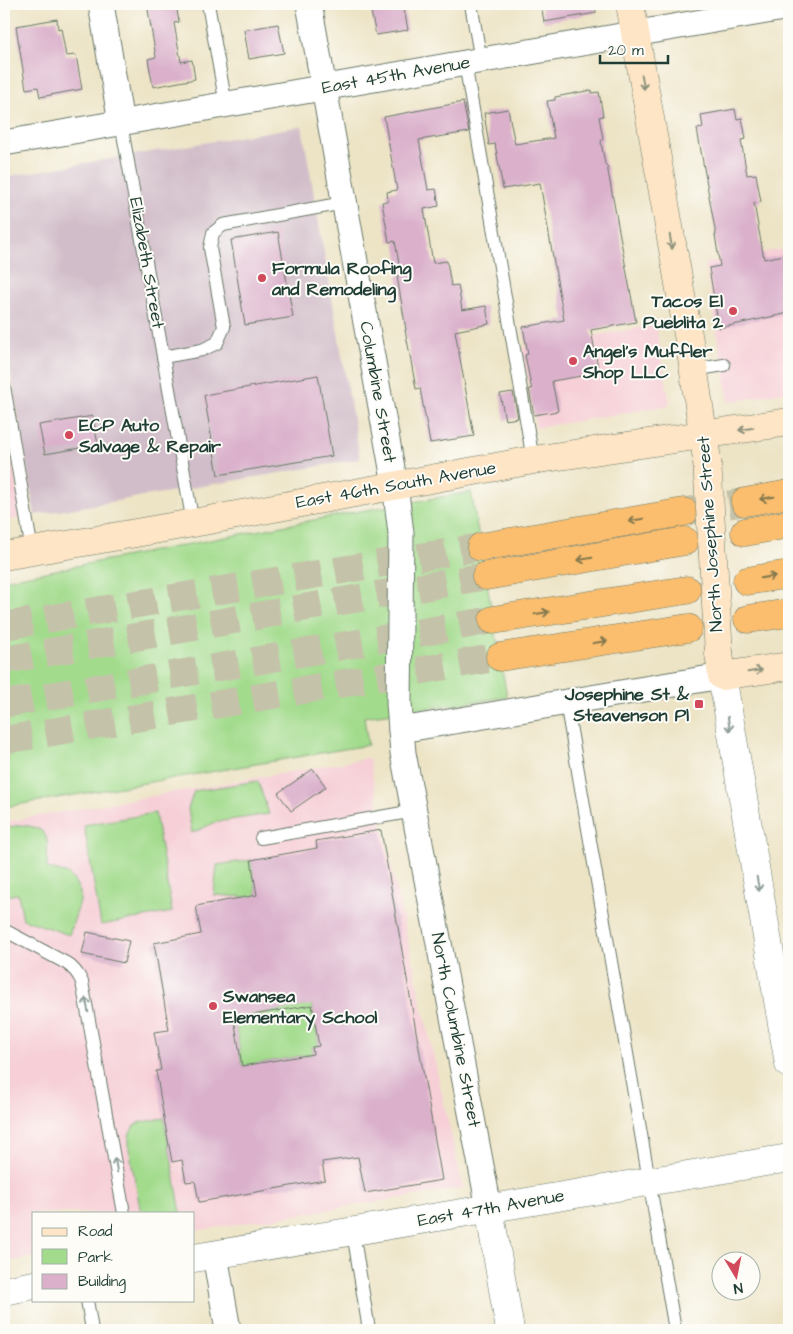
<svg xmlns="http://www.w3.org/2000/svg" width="793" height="1334" font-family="'Architects Daughter',sans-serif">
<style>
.built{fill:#f6cfd7}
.industrial{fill:#d1bdc9}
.green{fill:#a3db8d;stroke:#618c60}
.building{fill:#dab0cb;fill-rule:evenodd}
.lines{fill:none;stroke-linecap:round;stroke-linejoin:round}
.motorway-tunnel{stroke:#c4c3a9;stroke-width:28;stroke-dasharray:28 14;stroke-linecap:butt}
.service-casing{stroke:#677767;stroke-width:14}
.minor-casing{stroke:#677767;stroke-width:27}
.tertiary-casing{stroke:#677767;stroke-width:29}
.secondary-casing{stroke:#677767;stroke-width:29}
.motorway-casing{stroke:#677767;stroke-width:29}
.service{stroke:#fff;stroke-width:12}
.minor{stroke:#fff;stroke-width:25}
.tertiary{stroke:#fff;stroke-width:28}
.secondary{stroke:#fde5c5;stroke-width:28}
.motorway{stroke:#fbbe6e;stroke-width:28}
.secondary-bridge-casing{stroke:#677767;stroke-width:29;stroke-linecap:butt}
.secondary-bridge{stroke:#fde5c5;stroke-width:28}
.oneway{stroke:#8e917c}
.oneway2{stroke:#82774e}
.oneway3{stroke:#8f9e9a}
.poi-dot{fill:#d1495b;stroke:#fdfcf7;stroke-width:2}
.labels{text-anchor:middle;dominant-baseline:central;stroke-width:4;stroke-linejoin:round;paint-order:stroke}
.street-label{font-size:18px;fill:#1f3d34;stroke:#fdfcf7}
.poi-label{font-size:18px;font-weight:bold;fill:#1f3d34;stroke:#fdfcf7;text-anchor:start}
</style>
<rect width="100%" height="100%" fill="#fdfcf7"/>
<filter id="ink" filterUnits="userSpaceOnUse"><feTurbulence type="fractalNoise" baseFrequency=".02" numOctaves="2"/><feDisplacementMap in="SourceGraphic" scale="10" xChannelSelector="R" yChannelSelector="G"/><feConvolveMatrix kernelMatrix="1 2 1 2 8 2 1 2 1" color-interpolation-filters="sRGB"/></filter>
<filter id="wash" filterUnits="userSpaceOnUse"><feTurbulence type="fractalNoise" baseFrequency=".0096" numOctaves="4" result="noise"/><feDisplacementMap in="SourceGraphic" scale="20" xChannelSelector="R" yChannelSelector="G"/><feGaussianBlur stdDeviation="1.12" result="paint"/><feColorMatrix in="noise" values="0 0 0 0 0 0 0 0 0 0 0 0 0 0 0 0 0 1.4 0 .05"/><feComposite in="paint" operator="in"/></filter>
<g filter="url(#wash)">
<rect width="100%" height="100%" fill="#ede4c6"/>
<g class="built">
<path d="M789 248V391L729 402 705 263Z"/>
<path d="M656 325 670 405 536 428 522 348Z"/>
<path d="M4 409 22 518 4 521Z"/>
<path d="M369 758 382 825 463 1188 194 1231V1213H34V1257L13 1261 4 1255V822Z"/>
</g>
<path class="industrial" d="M302 126 360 459 35 515 4 334V177Z"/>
<g class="green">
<path d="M471 492 507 697 364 717 368 745 4 807V580L360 511Z"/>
<path d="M258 781 269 814 216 822 192 833 188 809 194 791Z"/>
<path d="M155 813 172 912 101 925 84 825Z"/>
<path d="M21 825C54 828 47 842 47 868L68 874 75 882 80 892V902L69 935 23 919 18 894 4 896V828Z"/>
<path d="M251 860 258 901 245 897 214 895 217 865Z"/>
<path d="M310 995 319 1046 312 1047 313 1054 242 1066 234 1018 304 1006Z"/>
<path d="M164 1118 181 1213H141L129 1148V1135L134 1126 138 1123Z"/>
</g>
<g id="blocks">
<g class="building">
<path d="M147 4H176L179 22 174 23 181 62 192 60 195 79 153 87 148 59 156 57Z"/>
<path d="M375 4H403L408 30 376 35 370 7 376 6Z"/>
<path d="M541 4H595L596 13 544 22Z"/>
<path d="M57 19 58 29 61 28 66 56 76 55 82 89 40 97 38 87 26 89 16 26Z"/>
<path d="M278 24 284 53 249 59 244 30Z"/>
<path d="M592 90V93L599 92 603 116 599 117 603 138 601 142 605 164 607 166 610 182 636 322 591 330 599 373 552 381 558 411 534 415 529 389H532L531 386 525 355 528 354 523 327 564 320 540 183 503 189 495 144 489 145 484 113 508 109 515 144 554 138 547 101 555 100V97Z"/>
<path d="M463 102 469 132 419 140 428 190 436 189 439 206 424 209 433 263 447 261 451 286 458 285 462 310 486 306 489 324 455 331 474 436 430 443 420 388 416 389 409 350 405 330H406L397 276 401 275 395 241 389 242 382 202 388 201 387 192 397 190 384 117Z"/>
<path d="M735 109 737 119 742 118 746 139 741 140 747 175 756 174 761 202 754 203 764 259 789 254V313L719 328 709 268 720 266 715 235H716L697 129 703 128 701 115Z"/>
<path d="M278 232 293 317 245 325 231 240Z"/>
<path d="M318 375 332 456 218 475 204 395Z"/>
<path d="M513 392 518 418 505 420 500 394Z"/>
<path d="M93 416 98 445 45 454 39 425Z"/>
<path d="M313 769 326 787 291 811 278 793Z"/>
<path d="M381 830 442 1180 365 1193 358 1157 322 1162 325 1180 199 1202 195 1181 186 1182 182 1160 172 1162 164 1118 156 1071 161 1070 154 1032 169 1030 154 943 201 934 196 906 257 895 251 860 317 848 316 841ZM312 1005 319 1046 312 1047 313 1054 242 1066 234 1018Z"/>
<path d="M87 932 129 941 124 963 82 954Z"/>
</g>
</g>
</g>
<g filter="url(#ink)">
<use href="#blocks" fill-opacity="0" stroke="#677767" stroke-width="1"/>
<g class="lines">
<g class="motorway-tunnel">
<path d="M687 511 745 502"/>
<path d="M4 626 481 547"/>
<path d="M4 660 486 576"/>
<path d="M4 704 493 620"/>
<path d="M4 740 500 657"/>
</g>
<defs>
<g id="service">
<path d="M208 4 226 105"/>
<path d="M471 4 481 61"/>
<path d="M465 63 533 460"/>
<path d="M121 123 193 523"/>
<path d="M163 357 202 350 217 343 224 327 210 248 213 233 223 225 344 203"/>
<path d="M693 370 724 365"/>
<path d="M4 386 32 551"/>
<path d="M566 702 675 1330"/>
<path d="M261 838 414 811"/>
<path d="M4 930 66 963C74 968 78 973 82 982L124 1213"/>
<path d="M353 1232 369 1330"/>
<path d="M87 1300 92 1330"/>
</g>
<g id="minor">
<path d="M101 4 121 123"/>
<path d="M309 4 395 485 401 533 399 703 401 730 403 753 489 1208"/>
<path d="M4 143 789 7"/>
<path d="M401 730 722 676"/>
<path d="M215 1255 228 1330"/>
</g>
<g id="tertiary">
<path d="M722 676 789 1064"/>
<path d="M489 1208 510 1330"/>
<path d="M194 1258 789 1158"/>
<path d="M4 1291 34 1285"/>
</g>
<g id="secondary">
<path d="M630 4 691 352 706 453"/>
<path d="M4 556 193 523 533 460 789 422"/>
<path d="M719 653 722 676 789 666"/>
</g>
<g id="motorway">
<path d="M745 502 789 494"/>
<path d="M745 532 789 524"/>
<path d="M481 547 684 512"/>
<path d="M486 576 685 541"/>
<path d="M747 581 789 574"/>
<path d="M748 619 789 613"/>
<path d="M493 620 687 590"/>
<path d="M500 657 688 628"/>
</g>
</defs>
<use href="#service" class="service-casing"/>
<use href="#minor" class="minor-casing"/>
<use href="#tertiary" class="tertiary-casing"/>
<use href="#secondary" class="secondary-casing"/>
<use href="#motorway" class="motorway-casing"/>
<use href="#service" class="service"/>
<use href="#minor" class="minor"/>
<use href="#tertiary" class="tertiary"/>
<use href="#secondary" class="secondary"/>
<use href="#motorway" class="motorway"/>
<defs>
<path id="secondary-bridge" d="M707 461 719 653"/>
</defs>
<use href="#secondary-bridge" class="secondary-bridge-casing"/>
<use href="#secondary-bridge" class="secondary-bridge"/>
</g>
<defs><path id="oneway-shaft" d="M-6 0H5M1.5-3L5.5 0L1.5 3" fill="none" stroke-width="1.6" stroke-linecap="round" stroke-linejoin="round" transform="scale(1.25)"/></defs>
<g class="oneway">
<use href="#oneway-shaft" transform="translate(643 82) rotate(80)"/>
<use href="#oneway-shaft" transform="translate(671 242) rotate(80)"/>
<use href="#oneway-shaft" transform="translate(746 429) rotate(171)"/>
<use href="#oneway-shaft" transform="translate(755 671) rotate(-9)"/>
</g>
<g class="oneway2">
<use href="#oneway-shaft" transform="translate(767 498) rotate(170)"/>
<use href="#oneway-shaft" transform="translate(636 520) rotate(170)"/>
<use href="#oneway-shaft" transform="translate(585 559) rotate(170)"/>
<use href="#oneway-shaft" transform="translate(768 577) rotate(-9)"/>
<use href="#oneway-shaft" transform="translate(542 613) rotate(-9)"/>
<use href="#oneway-shaft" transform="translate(600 642) rotate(-9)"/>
</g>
<g class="oneway3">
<use href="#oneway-shaft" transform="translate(729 724) rotate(80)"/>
<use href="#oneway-shaft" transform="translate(758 884) rotate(80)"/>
<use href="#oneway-shaft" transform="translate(87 1005) rotate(-100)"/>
<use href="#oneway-shaft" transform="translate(116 1165) rotate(-100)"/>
</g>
</g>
<g class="poi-dot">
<circle cx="262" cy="278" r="5"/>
<circle cx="733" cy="311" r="5"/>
<circle cx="573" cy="361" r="5"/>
<circle cx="69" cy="435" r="5"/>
<rect x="694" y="699" width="10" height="10" rx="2.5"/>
<circle cx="213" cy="1006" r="5"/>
</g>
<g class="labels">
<g class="street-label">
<text transform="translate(396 75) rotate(-10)">East 45th Avenue</text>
<text transform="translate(147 263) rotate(80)">Elizabeth Street</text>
<text transform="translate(378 392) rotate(80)">Columbine Street</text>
<text transform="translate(396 485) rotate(-10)">East 46th South Avenue</text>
<text transform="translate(710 534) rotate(-94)">North Josephine Street</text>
<text transform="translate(456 1030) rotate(79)">North Columbine Street</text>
<text transform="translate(491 1208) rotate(-10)">East 47th Avenue</text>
</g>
<g class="poi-label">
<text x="272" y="268">Formula Roofing<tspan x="272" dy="21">and Remodeling</tspan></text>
<text x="723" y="301" text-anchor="end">Tacos El<tspan x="723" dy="21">Pueblita 2</tspan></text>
<text x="583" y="351">Angel's Muffler<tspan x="583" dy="21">Shop LLC</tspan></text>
<text x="79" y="425">ECP Auto<tspan x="79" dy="21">Salvage &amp; Repair</tspan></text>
<text x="689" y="694" text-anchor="end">Josephine St &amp;<tspan x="689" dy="21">Steavenson Pl</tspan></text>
<text x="223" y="996">Swansea<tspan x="223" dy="21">Elementary School</tspan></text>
</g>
</g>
<rect width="793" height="1334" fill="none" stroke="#fdfcf7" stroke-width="20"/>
<rect x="32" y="1212" width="162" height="90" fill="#fdfcf7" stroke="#a4b0a9"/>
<rect x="42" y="1228" width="25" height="8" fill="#fde5c5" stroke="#a4b0a9"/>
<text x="78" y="1236" font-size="15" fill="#1f3d34">Road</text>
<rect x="42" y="1249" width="25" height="15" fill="#a3db8d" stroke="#a4b0a9"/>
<text x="78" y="1262" font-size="15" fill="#1f3d34">Park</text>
<rect x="42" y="1274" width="25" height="15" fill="#dab0cb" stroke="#a4b0a9"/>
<text x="78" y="1286" font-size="15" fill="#1f3d34">Building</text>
<g transform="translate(736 1276) rotate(170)"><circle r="24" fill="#fdfcf7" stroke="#a4b0a9"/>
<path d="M0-4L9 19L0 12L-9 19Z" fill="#d1495b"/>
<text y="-8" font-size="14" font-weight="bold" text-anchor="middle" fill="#1f3d34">N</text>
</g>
<path d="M600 55v8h68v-8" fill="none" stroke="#1f3d34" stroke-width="2.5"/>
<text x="608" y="55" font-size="15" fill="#1f3d34" stroke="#fdfcf7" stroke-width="4" paint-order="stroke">20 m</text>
</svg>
